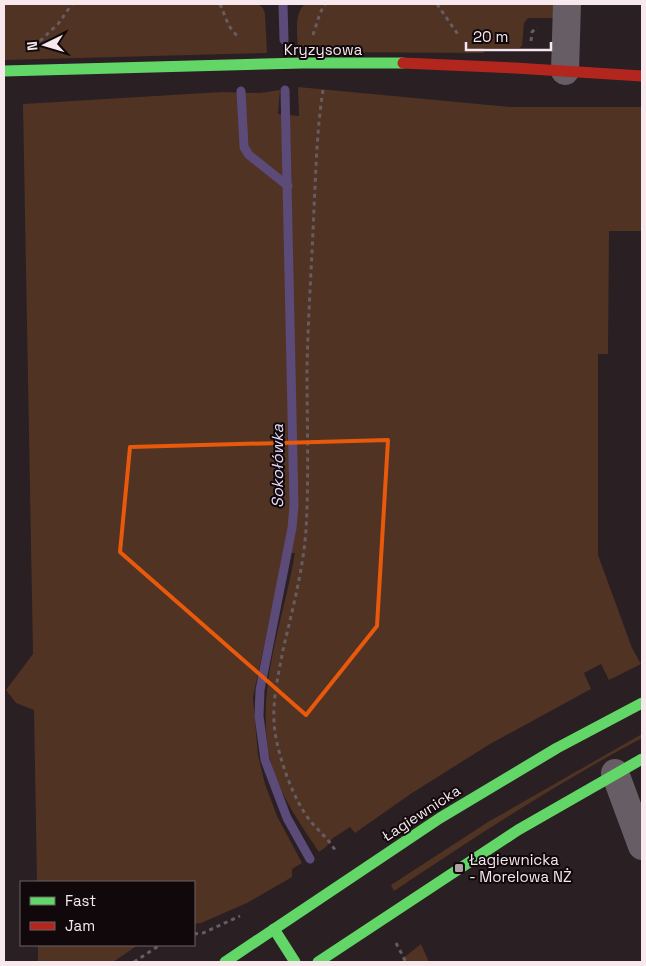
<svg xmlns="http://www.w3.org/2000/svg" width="646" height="966" font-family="'Space Grotesk',sans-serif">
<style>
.green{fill:#503322}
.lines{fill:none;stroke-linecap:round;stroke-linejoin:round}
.stream{stroke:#5c4a79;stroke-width:9}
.path{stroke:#665d62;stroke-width:3;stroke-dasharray:4 4;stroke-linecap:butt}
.street{stroke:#665e64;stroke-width:28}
.fast{stroke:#63d668;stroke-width:11}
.jam{stroke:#b3261e;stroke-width:11}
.marked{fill:none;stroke:#e8590c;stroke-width:4;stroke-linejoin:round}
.poi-dot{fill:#afa2a6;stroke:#10080b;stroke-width:2}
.labels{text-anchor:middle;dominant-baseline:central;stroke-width:4;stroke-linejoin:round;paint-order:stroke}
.street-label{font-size:15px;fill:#f6e8ed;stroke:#10080b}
.poi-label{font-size:15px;fill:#f6e8ed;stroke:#10080b;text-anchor:start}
.water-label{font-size:16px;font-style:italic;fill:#e7dcfc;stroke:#10080b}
</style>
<rect width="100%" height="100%" fill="#2a1f23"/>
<g class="green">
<path d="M4 4H258L263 8 265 14 267 53 4 60Z"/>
<path d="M305 4H555L554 18H528L524 23 522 46 519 48H484V53L298 52C298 37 293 14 305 4Z"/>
<path d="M298 87 510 107H642V231H609L608 354H598V555L632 648 641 664 609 680 601 664 584 673 591 689 490 744 412 793 355 833 350 827 333 838 326 847 319 852C299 822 276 790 269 754 256 686 284 619 295 553H284L253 697 258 755 265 784 277 816 302 863 292 869V877L247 903 201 923 194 924V882H37L34 710 16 703 6 690 33 654 23 104 222 92 260 93 280 90 278 114 299 116Z"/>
<path d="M642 734V738C556 784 475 837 394 891L391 885 488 822Z"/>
<path d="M421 944 429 962H403L402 959Z"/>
<path d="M38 945H138L113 962H38Z"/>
</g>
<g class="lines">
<g class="stream">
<path d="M283 4 284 40"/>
<path d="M285 90 294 506 292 528 260 690 259 716 265 760 287 818 310 859"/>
<path d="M241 91 244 147 249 155 288 186"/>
</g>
<g class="path">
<path d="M220 4 229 26 237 36"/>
<path d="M437 4 459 36"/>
<path d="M313 35 320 13 325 4"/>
<path d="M40 41 58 24 72 4"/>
<path d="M531 41 532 32 537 27"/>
<path d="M323 90C317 128 316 169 314 208 312 261 308 315 307 369 307 423 309 477 306 530 303 571 292 611 283 650 278 677 271 705 275 732 279 759 294 802 312 823 321 833 330 841 337 853"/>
<path d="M194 934 203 933 240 916"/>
<path d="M396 943 406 962"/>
<path d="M134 962 160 945"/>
</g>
<g class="street">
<path d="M565 71 567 4"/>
<path d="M615 773 642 846"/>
</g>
<g class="fast">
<path d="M4 71 302 63H403"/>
<path d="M274 929 295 962"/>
<path d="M225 962 440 818 557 748 642 703"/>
<path d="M318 962 518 830 642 759"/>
</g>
<path class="jam" d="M403 63 515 68 642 76"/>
</g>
<path class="marked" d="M388 440 377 626 306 715 120 552 130 447Z"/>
<rect class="poi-dot" x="454" y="863" width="10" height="10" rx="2.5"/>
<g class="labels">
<g class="street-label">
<text x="323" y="49">Kryzysowa</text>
<text transform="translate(421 813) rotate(-33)">Łagiewnicka</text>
</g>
<g class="poi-label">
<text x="469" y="859">Łagiewnicka<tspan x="469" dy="17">- Morelowa NŻ</tspan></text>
</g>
<g class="water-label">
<text transform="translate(277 466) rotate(-90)">Sokołówka</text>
</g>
</g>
<rect width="646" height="966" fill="none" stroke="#f6e8ed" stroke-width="10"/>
<rect x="20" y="881" width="175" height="65" fill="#10080b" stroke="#6c6265"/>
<rect x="30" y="897" width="25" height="8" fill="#63d668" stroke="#6c6265"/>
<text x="65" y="906" font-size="15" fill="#f6e8ed">Fast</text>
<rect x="30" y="922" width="25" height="8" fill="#b3261e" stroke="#6c6265"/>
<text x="65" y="931" font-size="15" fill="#f6e8ed">Jam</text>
<g transform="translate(45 45) rotate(265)" stroke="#10080b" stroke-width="4" paint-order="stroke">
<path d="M0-4L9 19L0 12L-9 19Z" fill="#f6e8ed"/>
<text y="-8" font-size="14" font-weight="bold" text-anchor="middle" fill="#f6e8ed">N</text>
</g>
<path d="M466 42v8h85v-8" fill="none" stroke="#f6e8ed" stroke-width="2.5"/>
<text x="473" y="42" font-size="15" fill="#f6e8ed" stroke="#10080b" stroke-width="4" paint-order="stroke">20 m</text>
</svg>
